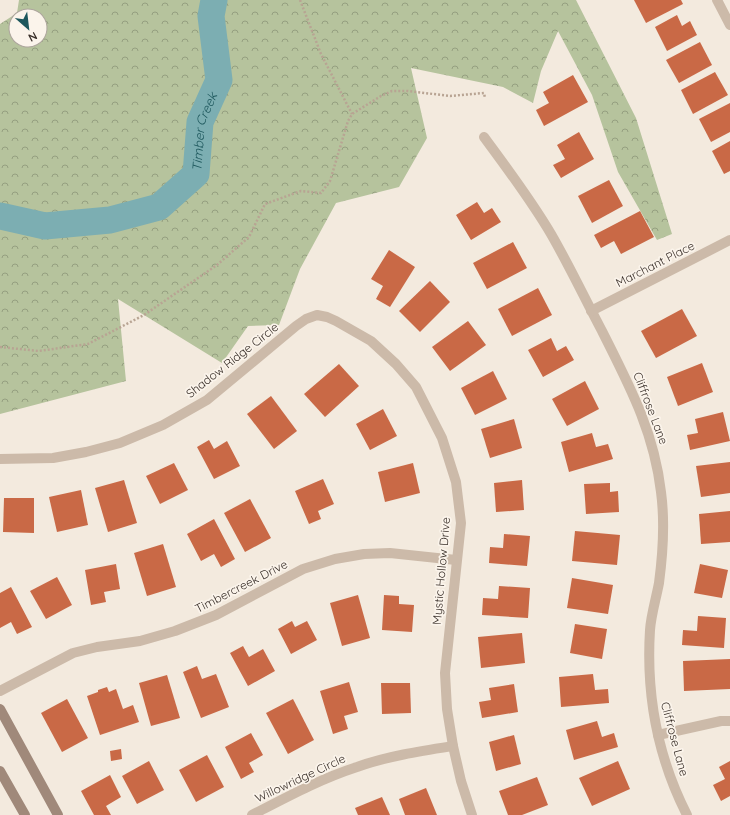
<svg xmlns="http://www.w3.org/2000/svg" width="730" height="815" font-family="Quicksand,sans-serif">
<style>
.forest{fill:url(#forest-crowns);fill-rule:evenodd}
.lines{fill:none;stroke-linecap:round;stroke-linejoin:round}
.river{stroke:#7caeb2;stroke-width:27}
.building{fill:#c96946}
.path{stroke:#b8a493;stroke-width:2.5;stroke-dasharray:2 2;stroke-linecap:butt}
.minor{stroke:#ccbaa9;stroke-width:10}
.secondary{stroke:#a0897a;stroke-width:10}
.labels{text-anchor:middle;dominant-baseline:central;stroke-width:3.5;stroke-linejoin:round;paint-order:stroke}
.street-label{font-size:12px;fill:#392f29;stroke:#fbf4eb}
.water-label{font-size:13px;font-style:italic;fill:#1d575c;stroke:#fbf4eb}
</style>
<defs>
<pattern id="forest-crowns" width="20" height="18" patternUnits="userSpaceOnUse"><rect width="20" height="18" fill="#b6c39d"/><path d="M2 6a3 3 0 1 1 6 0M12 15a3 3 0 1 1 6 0" fill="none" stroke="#959f80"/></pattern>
</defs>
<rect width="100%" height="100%" fill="#f3eade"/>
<path class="forest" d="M19 0H576L636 118 672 234 657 240 618 172 592 95 558 31 541 71 533 103 503 87 411 68 427 138 399 187 336 203 300 269 279 325 248 326 222 363 118 299 126 381 0 414V24L17 13ZM16 16H40V40H16Z"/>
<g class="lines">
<path class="river" id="s1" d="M0 216 45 226 110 220 159 207 196 174 200 122 219 80 211 16 214 0"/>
</g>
<g class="building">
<path d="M634 0H681L683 4 646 23Z"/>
<path d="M677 15 682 26 690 21 697 35 667 51 655 27Z"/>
<path d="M700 42 712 65 679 83 666 60Z"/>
<path d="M715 72 728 95 693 114 681 90Z"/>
<path d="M573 75 588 102 544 126 536 110 549 103 543 92Z"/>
<path d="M730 103V132L711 142 699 119Z"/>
<path d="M579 132 594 159 561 178 553 165 565 159 557 145Z"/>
<path d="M730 141V171L724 174 712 151Z"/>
<path d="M609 180 623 206 592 223 578 196Z"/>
<path d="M477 202 484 213 492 208 501 222 471 240 456 215Z"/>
<path d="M640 211 654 237 621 254 614 241 601 248 594 235Z"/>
<path d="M513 242 527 268 487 289 473 263Z"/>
<path d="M389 250 415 267 390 307 376 299 383 286 371 279Z"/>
<path d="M430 281 450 302 420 332 399 311Z"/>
<path d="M538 288 552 315 512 336 498 309Z"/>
<path d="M682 309 697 336 656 358 641 331Z"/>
<path d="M468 321 486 345 450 371 432 347Z"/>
<path d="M551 338 557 351 566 346 574 360 543 377 528 350Z"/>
<path d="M702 363 713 392 678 406 667 377Z"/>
<path d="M339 364 359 386 325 417 304 394Z"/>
<path d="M493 371 507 399 475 415 461 388Z"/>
<path d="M585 381 599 409 567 426 552 399Z"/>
<path d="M271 396 297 431 274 449 247 414Z"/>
<path d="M383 409 397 436 370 450 356 424Z"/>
<path d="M723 412 730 441 690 450 687 435 698 433 695 419Z"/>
<path d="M514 419 522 448 490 458 481 429Z"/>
<path d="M592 433 596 447 608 444 613 459 569 472 561 442Z"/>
<path d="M209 440 214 449 227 441 240 466 214 479 197 447Z"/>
<path d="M730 462V493L701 497 696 466Z"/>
<path d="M174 463 188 490 160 504 146 476Z"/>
<path d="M413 463 420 493 385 502 378 472Z"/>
<path d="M323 479 334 504 318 511 321 519 309 524 295 491Z"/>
<path d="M124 480 137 523 108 532 95 488Z"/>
<path d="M522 480 524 510 496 512 494 483Z"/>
<path d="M610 483V492L618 491 619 512 586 514 584 484Z"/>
<path d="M81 490 88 525 57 532 49 497Z"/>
<path d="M4 498H34V533L3 532Z"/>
<path d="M250 499 271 538 245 552 224 513Z"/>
<path d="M730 511V542L701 544 699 514Z"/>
<path d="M214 519 235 559 221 567 214 554 201 561 187 534Z"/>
<path d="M575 531 620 535 617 565 572 561Z"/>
<path d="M504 534 530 536 527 566 489 563 490 547 503 548Z"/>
<path d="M163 544 176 587 147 596 134 553Z"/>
<path d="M116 564 120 589 104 592 106 602 91 605 85 570Z"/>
<path d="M700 564 728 570 722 598 694 593Z"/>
<path d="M57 577 72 605 46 619 30 591Z"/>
<path d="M572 578 613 585 608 614 567 608Z"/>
<path d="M499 586 530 588 528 618 482 615 483 598 498 599Z"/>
<path d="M11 587 32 627 17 634 11 622 0 628V593Z"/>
<path d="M358 595 370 638 342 646 330 603Z"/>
<path d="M384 595 399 596V604L414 605 412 632 382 630Z"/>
<path d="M698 616 726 618 724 648 682 645 683 630 697 631Z"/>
<path d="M292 621 295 627 307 621 317 640 291 654 278 629Z"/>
<path d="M575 624 607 629 602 659 570 653Z"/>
<path d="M522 633 525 663 481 668 478 637Z"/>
<path d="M243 646 249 657 263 649 275 671 248 686 230 653Z"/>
<path d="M730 659V689L684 691 683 661Z"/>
<path d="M197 666 202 679 216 674 229 707 201 718 183 672Z"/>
<path d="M593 674 595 690 608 689 609 703 561 707 559 677Z"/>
<path d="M167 675 180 718 151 726 139 683Z"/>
<path d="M349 682 358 712 344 716 348 729 333 734 320 691Z"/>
<path d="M381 683H410L411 713 382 714Z"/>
<path d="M514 684 518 712 482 718 479 702 491 700 489 688Z"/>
<path d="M107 687 109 692 116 689 123 709 133 705 139 722 100 735 87 696 98 692V690Z"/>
<path d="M67 699 88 738 62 752 41 713Z"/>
<path d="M293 699 314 740 288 754 266 713Z"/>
<path d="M597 721 602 737 614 733 618 747 574 760 566 730Z"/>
<path d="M251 733 263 755 249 763 254 772 241 779 225 747Z"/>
<path d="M514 735 521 764 496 771 489 742Z"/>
<path d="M121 749 122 759 111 761 110 751Z"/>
<path d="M207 755 224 787 196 802 179 770Z"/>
<path d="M149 761 164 790 137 804 122 776Z"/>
<path d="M618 761 630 789 592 806 579 778Z"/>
<path d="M730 761V796L721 801 713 785 725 779 719 767Z"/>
<path d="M110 775 121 797 106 806 111 815H94L81 791Z"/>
<path d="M537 777 548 805 522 815H508L499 791Z"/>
<path d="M426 788 437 815H405L399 799Z"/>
<path d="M382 797 390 815H358L355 808Z"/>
</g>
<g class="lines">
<g class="path">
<path d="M300 0 321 54 352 114"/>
<path d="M0 347 39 351 88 344 144 315 217 265 249 237 265 204 301 191 321 193 330 181 348 121 352 114 381 96 392 91H408L450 96 484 93 485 98"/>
</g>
<g class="minor">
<path d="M717 0 730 25"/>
<path d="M484 137C507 168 531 200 551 234 569 265 585 299 602 331 629 385 654 431 661 492 665 522 663 553 659 583 656 599 651 615 650 630 646 694 658 758 687 815"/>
<path d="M591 311 730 240"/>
<path d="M0 459 53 458 86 452 120 443 163 425 207 400 296 326 306 319 317 315 327 317 336 321 371 341 396 364 416 387 442 438 456 482 461 523 445 673 447 709 453 746 461 781 472 815"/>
<path d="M0 691 73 653 97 647 140 641 175 631 216 615 303 569 335 559 364 554 390 553 456 560"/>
<path d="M658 735 721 721H730"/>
<path d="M252 815C287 797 320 779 357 767 388 756 421 751 453 746"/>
</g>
<g class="secondary">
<path d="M0 709 58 815"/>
<path d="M0 771 25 815"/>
</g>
</g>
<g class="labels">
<g class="street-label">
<text transform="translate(655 264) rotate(-27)">Marchant Place</text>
<text transform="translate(232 360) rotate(-38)">Shadow Ridge Circle</text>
<text transform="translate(651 408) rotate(69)">Cliffrose Lane</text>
<text transform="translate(441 571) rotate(-85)">Mystic Hollow Drive</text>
<text transform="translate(241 586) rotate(-27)">Timbercreek Drive</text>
<text transform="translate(675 739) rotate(75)">Cliffrose Lane</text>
<text transform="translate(300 778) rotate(-25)">Willowridge Circle</text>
</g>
<g class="water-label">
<text stroke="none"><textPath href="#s1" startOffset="255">Timber Creek</textPath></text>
</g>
</g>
<g transform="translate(28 28) rotate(152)"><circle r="19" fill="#fbf4eb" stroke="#ada59d"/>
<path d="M0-3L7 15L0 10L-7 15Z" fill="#1d575c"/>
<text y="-6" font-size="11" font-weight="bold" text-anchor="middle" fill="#392f29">N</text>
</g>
</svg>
